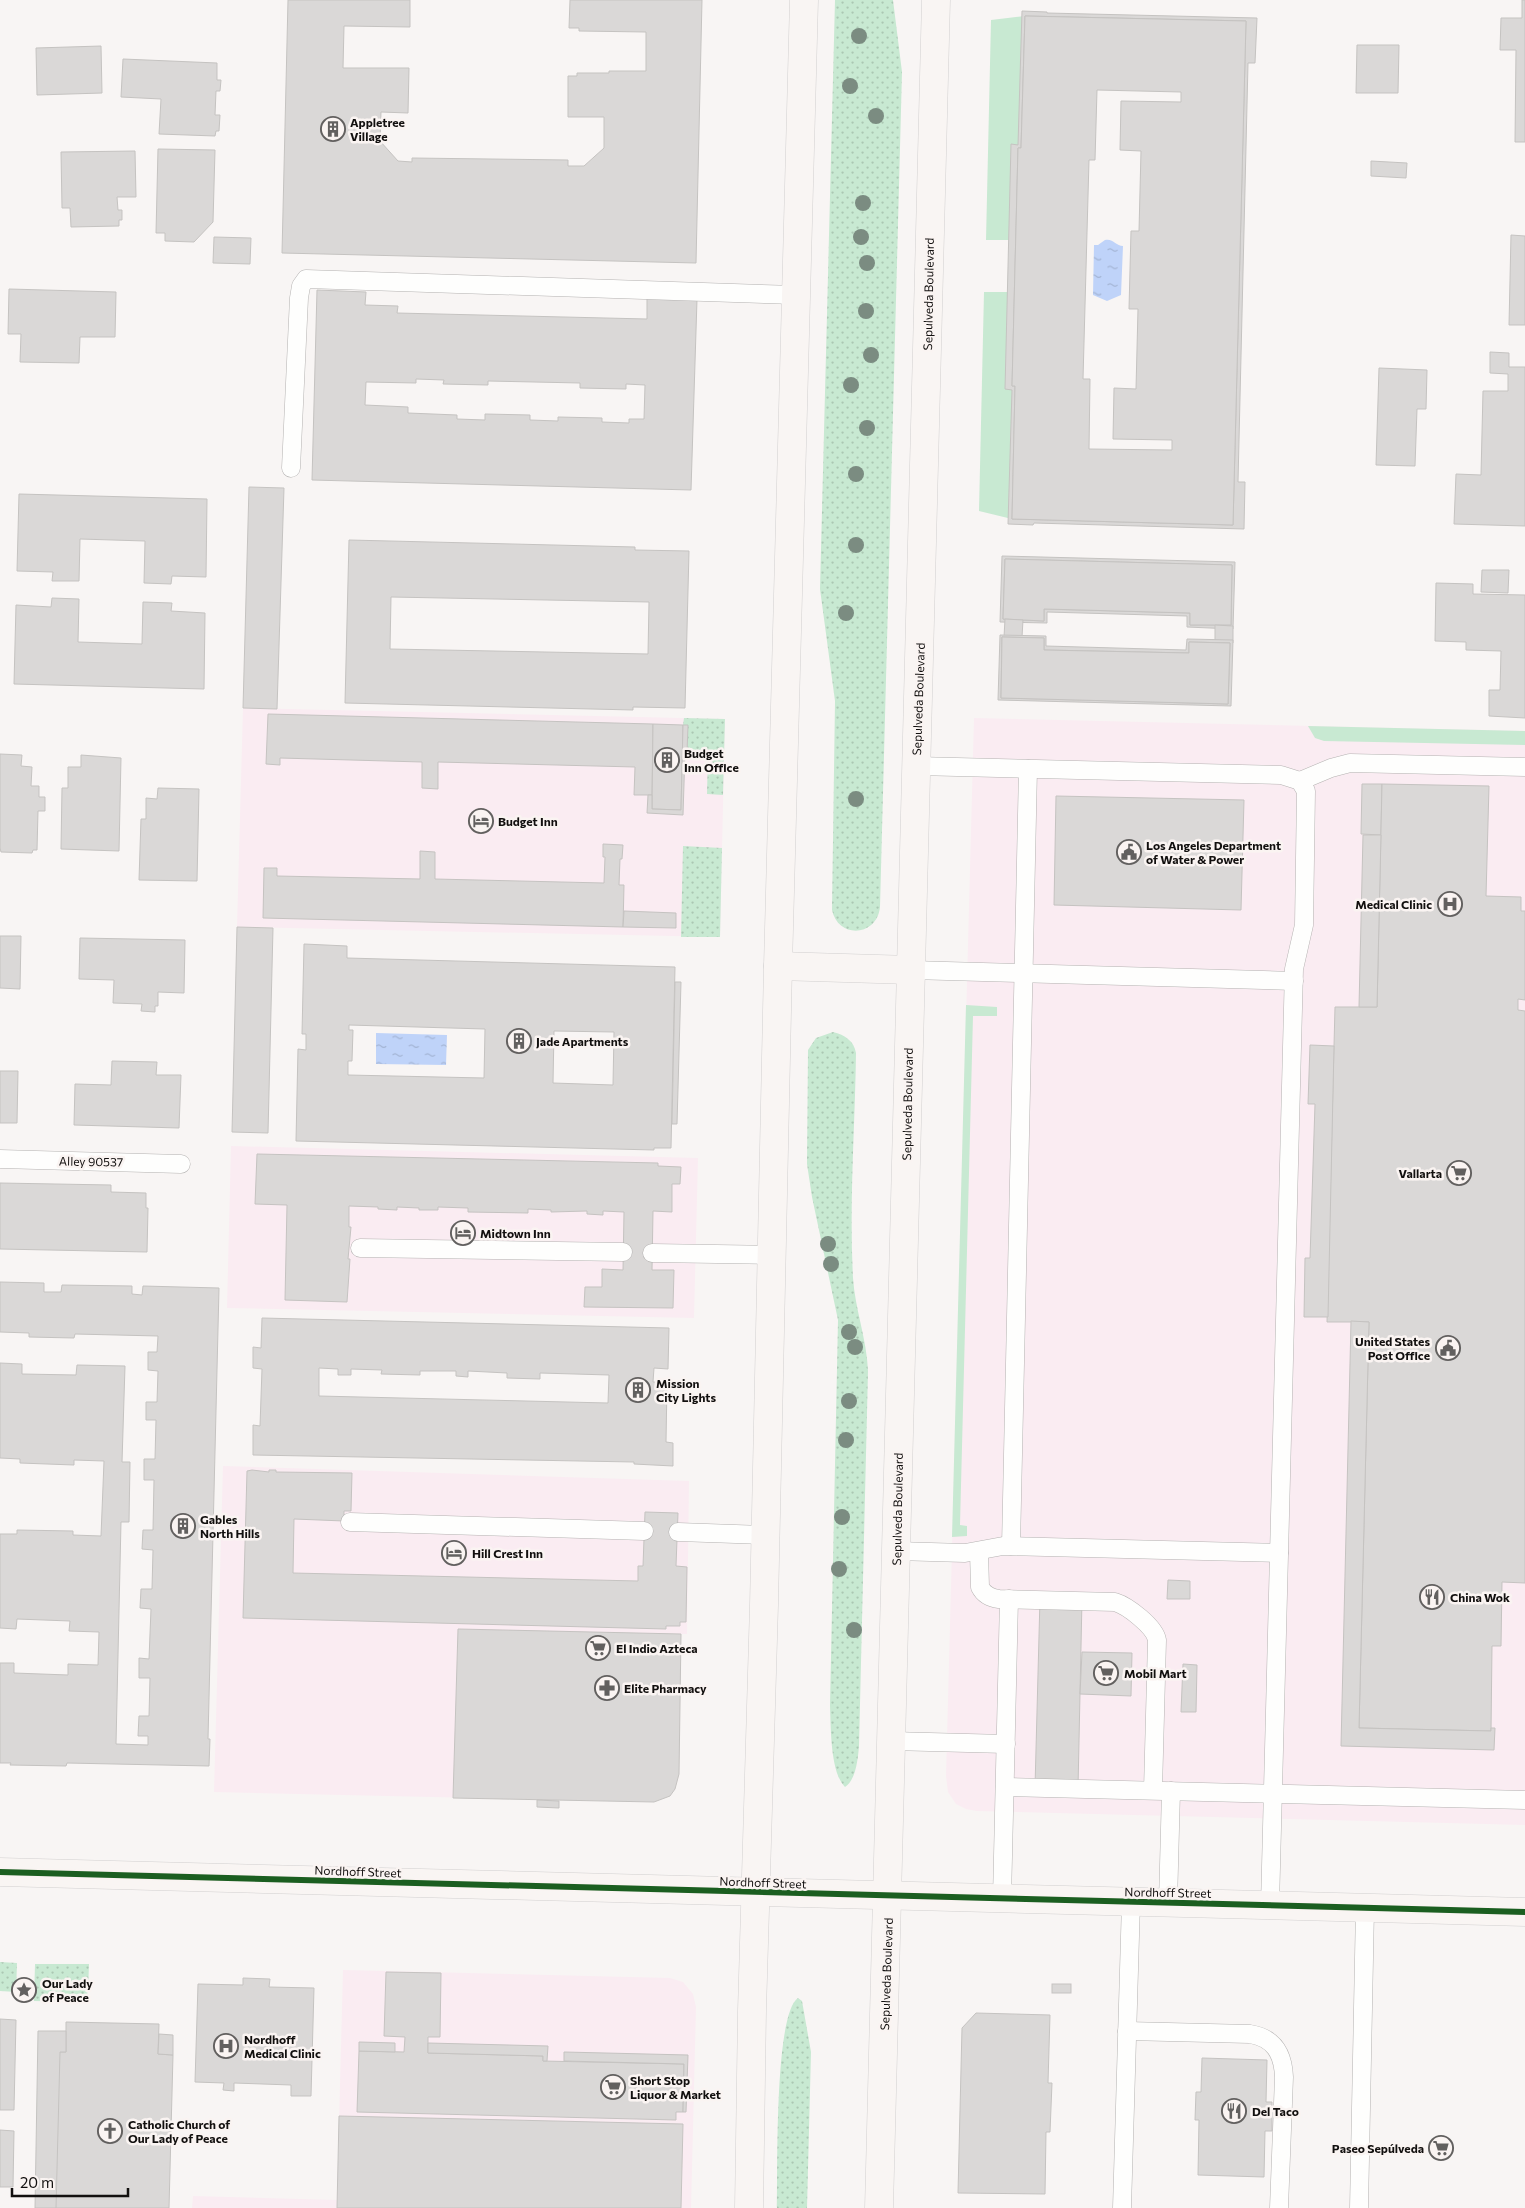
<svg xmlns="http://www.w3.org/2000/svg" width="1525" height="2208" font-family="Commissioner,sans-serif">
<style>
.commercial{fill:#faecf2}
.grass{fill:url(#grass-dots)}
.garden{fill:#c8e9d2}
.water{fill:url(#water-ripples)}
.building{fill:#dad8d7;stroke:#c5c3c1;fill-rule:evenodd}
.lines{fill:none;stroke-linecap:round;stroke-linejoin:round}
.lane-casing{stroke:#b4b2b1;stroke-width:19}
.primary-casing{stroke:#d2d0d0;stroke-width:29}
.lane{stroke:#fefefd;stroke-width:18}
.primary{stroke:#f9f5f3;stroke-width:28}
.cycleway-casing{stroke:#faf4f2;stroke-width:9}
.cycleway{stroke:#1b5e20;stroke-width:6}
.tree{fill:#7b8c81}
.labels{text-anchor:middle;dominant-baseline:central;stroke-width:5;stroke-linejoin:round;paint-order:stroke}
.poi-label{font-size:12px;font-weight:bold;fill:#12100f;stroke:#faf4f2;text-anchor:start}
.street-label{font-size:12px;fill:#12100f;stroke:#faf4f2}
</style>
<defs>
<pattern id="grass-dots" width="8" height="8" patternUnits="userSpaceOnUse" patternTransform="scale(1.25)"><rect width="8" height="8" fill="#c8e9d2"/><path d="M2 2h.1M6 6h.1" fill="none" stroke="#abc7b3" stroke-width="1.8" stroke-linecap="round"/></pattern>
<pattern id="water-ripples" width="26" height="14" patternUnits="userSpaceOnUse" patternTransform="scale(1.25)"><rect width="26" height="14" fill="#bfd3f9"/><path d="M2 4q2-2 4 0t4 0M15 11q2-2 4 0t4 0" fill="none" stroke="#a3b4d4"/></pattern>
</defs>
<rect width="100%" height="100%" fill="#f8f5f4"/>
<g class="commercial">
<path d="M243 708 725 719 720 937 237 927Z"/>
<path d="M974 718 1525 731V1825L977 1811 966 1809 956 1804 948 1792 946 1776Z"/>
<path d="M231 1146 698 1158 694 1318 227 1308Z"/>
<path d="M223 1466 689 1481 687 1634H681L679 1774 675 1789 670 1796 654 1802 214 1792Z"/>
<path d="M343 1970 670 1978 683 1982 693 1994 696 2007 691 2208H192L193 2196 337 2200Z"/>
</g>
<g class="grass">
<path d="M835 0H893L902 72 880 907C877 937 838 939 832 910L835 701 820 589Z"/>
<path d="M684 718 725 719 723 795 707 794 708 753H687L688 725H683Z"/>
<path d="M683 846 722 848 720 937H681Z"/>
<path d="M833 1032C845 1035 854 1041 856 1053 855 1128 849 1203 853 1278 855 1309 867 1340 868 1371L859 1746C858 1758 856 1780 845 1787 830 1772 831 1727 830 1706L838 1320 812 1197 807 1164 808 1050 816 1038Z"/>
<path d="M0 1962 17 1963 16 1992 0 1991Z"/>
<path d="M35 1964H89L88 1991 86 1998 76 2002 34 2001Z"/>
<path d="M798 1998 802 2001 811 2052 807 2208H777C778 2174 774 2014 798 1998Z"/>
</g>
<g class="garden">
<path d="M1025 16 1016 240H986L991 20Z"/>
<path d="M984 292H1015L1012 519 979 511Z"/>
<path d="M1308 726 1525 731V745L1324 741 1315 738Z"/>
<path d="M966 1005 997 1007V1016H973L960 1525 967 1526V1536L952 1537Z"/>
</g>
<g class="water">
<path d="M1105 240C1113 238 1116 246 1123 246L1121 295 1107 301 1093 295 1094 245H1098Z"/>
<path d="M376 1033 447 1035 446 1065 376 1064Z"/>
</g>
<g class="building">
<path d="M288 0H410V27L344 26 343 68H409L408 113 381 112 380 141 398 161 412 162V158L568 160V166H584L604 148V117H568V76H577V73H609V71H646V32L579 31V28H569L570 0H702L696 263 282 253Z"/>
<path d="M1522 0H1525V142H1515L1516 50H1500L1501 18H1522Z"/>
<path d="M1022 11 1047 12V13L1257 18 1255 63H1248L1238 482H1245L1244 529 1034 523 1033 525 1008 524 1012 390 1005 389 1011 144 1018 145ZM1025 16 1246 21 1233 525 1012 519 1015 386H1012L1018 148H1021Z"/>
<path d="M1025 16 1246 21 1233 525 1012 519 1015 386H1012L1018 148H1021ZM1097 90 1181 92V102L1121 101 1120 150 1141 151 1139 231H1131L1129 309H1138L1136 389 1114 388 1113 439 1172 440V450L1089 449 1090 379H1083L1089 160H1095Z"/>
<path d="M1357 45H1399L1398 93H1356Z"/>
<path d="M101 46 102 93 37 95 36 48Z"/>
<path d="M123 59 217 63V80H221L220 91H216L215 115H220L219 131H216L215 136 159 134 161 99 121 97Z"/>
<path d="M158 149 215 150 213 222 194 242 165 241V233H156Z"/>
<path d="M135 151 136 197H117L118 210H122V220H119V226L71 227 70 208H62L61 152Z"/>
<path d="M1371 161 1407 163 1406 178 1371 176Z"/>
<path d="M1511 235 1525 236V325H1509Z"/>
<path d="M214 237 251 238 250 264 213 263Z"/>
<path d="M9 289 116 292 115 337H80L79 363 20 362 21 334H8Z"/>
<path d="M317 290 366 292 365 305 398 306 397 313 647 319V298L697 299 691 490 312 480ZM416 379 444 380 443 384 488 385V381L580 383V388L626 389V384L645 385 644 419H629V423L602 422V418L558 417V421L530 420V415L485 414V420L457 419V415L408 413V407L365 405 366 382 416 383Z"/>
<path d="M1490 352 1509 353V367H1525V526L1454 524 1456 474 1481 475 1483 391H1508V374L1490 373Z"/>
<path d="M1379 368 1427 370 1426 409H1417L1415 466 1376 465Z"/>
<path d="M249 487 284 488 277 709 243 708Z"/>
<path d="M19 494 207 499 206 577 172 576 171 584 144 583 145 541 80 539 79 581H52L53 572 17 571Z"/>
<path d="M349 540 635 547V550L689 551 685 708 633 707V710L345 703ZM391 597 649 602 648 654 390 649Z"/>
<path d="M1002 556 1235 562 1233 629 1187 627V616L1047 612V623L1000 622ZM1005 559 1232 565 1231 625H1190V613L1044 609V621L1003 619Z"/>
<path d="M1005 559 1232 565 1231 625H1190V613L1044 609V621L1003 619Z"/>
<path d="M1482 570H1509L1508 593 1481 592Z"/>
<path d="M1436 583 1473 584V594L1525 595V718L1489 716V690H1500L1501 651 1466 650V642L1435 641Z"/>
<path d="M52 598 79 599 78 642 142 644 143 602 172 603 171 611 205 613 204 689 14 684 16 605 51 607Z"/>
<path d="M1005 619 1023 620 1022 637H1004Z"/>
<path d="M1215 625 1233 626V643L1215 642Z"/>
<path d="M1000 635 1046 636V646L1186 650 1187 639 1233 640 1231 706 998 700ZM1002 637 1044 638V650L1189 653V642L1230 643 1228 704 1001 698Z"/>
<path d="M1002 637 1044 638V650L1189 653V642L1230 643 1228 704 1001 698Z"/>
<path d="M268 714 653 724 652 795H634L635 767 438 762V789L422 788V762L280 758V765L266 764Z"/>
<path d="M653 724 683 725 681 810 652 809Z"/>
<path d="M683 725H688L687 753H685L683 815 647 813 648 795H652V809L681 810Z"/>
<path d="M0 754 22 755 21 766 32 767 31 786H39V797H45V811H38L37 850H33L32 853 1 852 0 848Z"/>
<path d="M81 755 121 758 119 851 61 849 62 788H68V767H81Z"/>
<path d="M1362 784H1382L1381 835 1361 834Z"/>
<path d="M1382 784 1489 786 1486 896 1521 897V911H1525V1000L1518 999V1010L1525 1011V1583L1502 1582 1501 1646H1492L1491 1731 1359 1728 1369 1322H1327L1334 1046 1335 1007H1377Z"/>
<path d="M158 788 199 789 197 881 139 880 141 819H146V798L157 799Z"/>
<path d="M1056 796 1244 800 1241 910 1054 905Z"/>
<path d="M1363 835H1381L1377 1007H1359Z"/>
<path d="M603 844 623 845 622 859H620L619 885H624L623 927 263 918 264 868H277V876L420 879V851L435 852V879L604 883 605 857H603Z"/>
<path d="M624 911 676 913V928L623 927Z"/>
<path d="M237 927 273 928 268 1133 232 1132Z"/>
<path d="M0 936H21L20 989 0 988Z"/>
<path d="M80 938 185 940 184 993 158 992V1006H155V1012L141 1011 142 1004 113 1003 114 980 79 979Z"/>
<path d="M304 944 347 946V958L675 967 671 1148H654V1150L296 1141 298 1049 306 1050V1034H302ZM349 1025 485 1029 484 1078 348 1075V1061H352L353 1030H349ZM554 1031 614 1032 613 1085 553 1083Z"/>
<path d="M675 982H681L677 1124H672Z"/>
<path d="M1310 1045 1334 1046 1328 1317H1304L1305 1258H1310L1315 1104H1308Z"/>
<path d="M112 1061 157 1062 156 1075H181L179 1128 74 1125 75 1084 111 1085Z"/>
<path d="M0 1071H18L17 1123H0Z"/>
<path d="M257 1154 658 1163V1166L681 1167 680 1184H672V1212L653 1211 652 1270H674L673 1308 584 1307 585 1287H602V1269L623 1270 624 1212 603 1211V1215L587 1214V1211L551 1212V1210L528 1209V1213L468 1212V1208L438 1207V1210H419V1208L397 1207V1210L378 1209V1207L349 1206V1227H351L348 1259H350L347 1302 285 1300 287 1205 255 1204Z"/>
<path d="M0 1183 111 1185V1192L146 1193V1208H148L147 1252 0 1249Z"/>
<path d="M0 1282 44 1283V1292H61L62 1285 132 1286V1294L142 1295 143 1286 219 1288 208 1739H210L209 1766 67 1763 66 1766 10 1765 11 1763H0V1663H14V1673L68 1675V1664L98 1665 99 1632 69 1631 70 1621 17 1619 16 1629 0 1628V1534H17V1530L73 1531V1535L101 1536 104 1461 74 1460V1465L20 1463V1459L0 1458V1363L22 1364V1374L76 1375 77 1365 125 1366 122 1462H130L129 1522H121L116 1744 148 1745V1736H138L139 1716H149L150 1678H139V1658L149 1659 151 1609 140 1608 141 1589H152L153 1550 142 1549 143 1530H153L154 1480H144V1459H155L156 1420H146V1402H157L158 1371 148 1370V1352H157L158 1336 75 1334 74 1338 29 1337V1333L0 1332Z"/>
<path d="M262 1318 669 1328 668 1369 654 1368 653 1382 667 1383 666 1442 673 1443V1466L634 1464V1462L253 1455V1425L260 1426 262 1369 253 1368V1347L261 1348ZM319 1368 338 1369V1375H351V1369L382 1370 381 1374 420 1375V1371H456V1376L468 1377V1371L507 1373V1378L540 1379V1373L609 1375 608 1403 319 1396Z"/>
<path d="M1351 1321 1369 1322 1359 1728 1491 1731V1728H1495L1494 1750 1341 1746Z"/>
<path d="M252 1470 269 1472V1470H276V1472L352 1473 351 1511H344V1521L294 1519 293 1573 638 1581V1566H643L645 1512 678 1513 676 1566 687 1567 686 1622H680V1626H666V1629L243 1618 247 1471Z"/>
<path d="M1168 1580 1190 1581V1599H1167Z"/>
<path d="M1040 1598 1082 1599 1078 1789 1035 1788Z"/>
<path d="M458 1629 681 1634 679 1774 675 1789 670 1796 654 1802 453 1798Z"/>
<path d="M1082 1652 1132 1653 1131 1696 1080 1694Z"/>
<path d="M1183 1664 1197 1665 1196 1712H1181Z"/>
<path d="M537 1800 559 1801V1808L537 1807Z"/>
<path d="M386 1972 441 1973 440 2037H428V2053L543 2056V2061L684 2064 683 2112H676V2120L357 2112 359 2051 404 2052 405 2037 384 2036Z"/>
<path d="M243 1978 270 1979 269 1987 314 1988 311 2096H291V2085L234 2083V2091L223 2090 224 2083 195 2082 198 1984 243 1985Z"/>
<rect x="1052" y="1984" width="19" height="9"/>
<path d="M976 2013 1050 2015 1048 2083H1052L1050 2132H1046L1045 2194 958 2193 962 2028Z"/>
<path d="M0 2019 16 2020 14 2110H0Z"/>
<path d="M66 2022 159 2024 158 2054 173 2055 169 2208H48L52 2052H66Z"/>
<path d="M38 2031H66V2052H60L56 2208H35Z"/>
<path d="M159 2034 173 2035V2055L158 2054Z"/>
<path d="M359 2042 395 2043V2052L359 2051Z"/>
<path d="M428 2043 548 2046 547 2061H543V2056L428 2053Z"/>
<path d="M564 2052 688 2055 686 2112H683L684 2064 564 2061Z"/>
<path d="M1202 2058 1267 2060 1266 2102H1272V2131H1265L1264 2177 1198 2175 1199 2120H1195L1196 2092H1201Z"/>
<path d="M339 2116 683 2124 681 2208H337Z"/>
<path d="M0 2130 14 2131 13 2187H0Z"/>
</g>
<g class="lines">
<defs>
<g id="lane">
<path d="M291 468 299 298 301 286 306 279 796 295"/>
<path d="M916 766 1281 775 1300 781 1306 791 1304 925 1294 969 1270 1906"/>
<path d="M1300 781 1331 768 1350 763 1525 767"/>
<path d="M911 970 1294 981"/>
<path d="M0 1159 181 1164"/>
<path d="M360 1248 623 1252"/>
<path d="M652 1253 772 1255"/>
<path d="M350 1522 644 1531"/>
<path d="M678 1532 766 1535"/>
<path d="M1011 1546 1028 769"/>
<path d="M896 1551 965 1553 1003 1546 1279 1553"/>
<path d="M979 1552 980 1587C984 1595 991 1598 999 1599L1115 1602C1128 1606 1155 1627 1157 1640L1153 1790"/>
<path d="M891 1741 1006 1744"/>
<path d="M1005 1787 1525 1800"/>
<path d="M1002 1899 1009 1599"/>
<path d="M1168 1903 1171 1791"/>
<path d="M1127 2031 1250 2034C1274 2038 1283 2053 1284 2077L1279 2208"/>
<path d="M1122 2208 1131 1902"/>
<path d="M1359 2208 1365 1908"/>
</g>
<g id="primary">
<path d="M778 966 911 970"/>
<path d="M0 1872 1525 1912"/>
<path d="M749 2208 752 2011 764 1605 778 966 804 0"/>
<path d="M879 2208 936 0"/>
</g>
</defs>
<use href="#lane" class="lane-casing"/>
<use href="#primary" class="primary-casing"/>
<use href="#lane" class="lane"/>
<use href="#primary" class="primary"/>
<defs>
<path id="cycleway" d="M0 1872 1525 1912"/>
</defs>
<use href="#cycleway" class="cycleway-casing"/>
<use href="#cycleway" class="cycleway"/>
</g>
<g class="tree">
<circle cx="859" cy="36" r="8"/>
<circle cx="850" cy="86" r="8"/>
<circle cx="876" cy="116" r="8"/>
<circle cx="863" cy="203" r="8"/>
<circle cx="861" cy="237" r="8"/>
<circle cx="867" cy="263" r="8"/>
<circle cx="866" cy="311" r="8"/>
<circle cx="871" cy="355" r="8"/>
<circle cx="851" cy="385" r="8"/>
<circle cx="867" cy="428" r="8"/>
<circle cx="856" cy="474" r="8"/>
<circle cx="856" cy="545" r="8"/>
<circle cx="846" cy="613" r="8"/>
<circle cx="856" cy="799" r="8"/>
<circle cx="828" cy="1244" r="8"/>
<circle cx="831" cy="1264" r="8"/>
<circle cx="849" cy="1332" r="8"/>
<circle cx="855" cy="1347" r="8"/>
<circle cx="849" cy="1401" r="8"/>
<circle cx="846" cy="1440" r="8"/>
<circle cx="842" cy="1517" r="8"/>
<circle cx="839" cy="1569" r="8"/>
<circle cx="854" cy="1630" r="8"/>
</g>
<defs>
<symbol id="building-ring" viewBox="-11 -11 22 22"><circle r="9.5" fill="#faf4f2" stroke="#62605f" stroke-width="1.5"/><path d="M-4-6H4V6H1V3H-1V6H-4ZM-2.5-4.3h1.7v1.8h-1.7ZM.8-4.3h1.7v1.8H.8ZM-2.5-1h1.7V.8h-1.7ZM.8-1h1.7V.8H.8Z" fill="#62605f"/></symbol>
<symbol id="hotel-ring" viewBox="-11 -11 22 22"><circle r="9.5" fill="#faf4f2" stroke="#62605f" stroke-width="1.5"/><path d="M-6-4.5h1.5V1H6V5H4.5V3h-9V5H-6ZM-4 0a1.8 1.8 0 1 1 3.6 0ZM.5 0V-2.5h3Q6-2.5 6 0Z" fill="#62605f"/></symbol>
<symbol id="civic-ring" viewBox="-11 -11 22 22"><circle r="9.5" fill="#faf4f2" stroke="#62605f" stroke-width="1.5"/><path d="M-.6-6.5H3V-4.5H.6V-3L4-1V1h2V6H-6V1h2V-1L-.6-3ZM-1.2 2.5V6h2.4V2.5Z" fill="#62605f"/></symbol>
<symbol id="hospital-ring" viewBox="-11 -11 22 22"><circle r="9.5" fill="#faf4f2" stroke="#62605f" stroke-width="1.5"/><path d="M-5-5h3v3.5h4V-5h3V5h-3V1.5h-4V5h-3Z" fill="#62605f"/></symbol>
<symbol id="supermarket-ring" viewBox="-11 -11 22 22"><circle r="9.5" fill="#faf4f2" stroke="#62605f" stroke-width="1.5"/><path d="M-6-5.5h2.5l.6 2H6L4.5 2H-2.5L-4.4-4H-6ZM-1.5 3.2a1.3 1.3 0 1 0 .1 0ZM3 3.2a1.3 1.3 0 1 0 .1 0Z" fill="#62605f"/></symbol>
<symbol id="restaurant-ring" viewBox="-11 -11 22 22"><circle r="9.5" fill="#faf4f2" stroke="#62605f" stroke-width="1.5"/><path d="M-5-6h1v4h1v-4h1v4h1v-4h1v5L-1.5 .5V6h-2V.5L-5-1ZM5-6V6H3V1.5H1.5Q1.5-4 5-6Z" fill="#62605f"/></symbol>
<symbol id="pharmacy-ring" viewBox="-11 -11 22 22"><circle r="9.5" fill="#faf4f2" stroke="#62605f" stroke-width="1.5"/><path d="M-2-6h4v4h4v4h-4v4h-4v-4h-4v-4h4Z" fill="#62605f"/></symbol>
<symbol id="sight-ring" viewBox="-11 -11 22 22"><circle r="9.5" fill="#faf4f2" stroke="#62605f" stroke-width="1.5"/><path d="M0-6L1.8-2.2L6-1.7L2.9 1.2L3.7 5.4L0 3.3L-3.7 5.4L-2.9 1.2L-6-1.7L-1.8-2.2Z" fill="#62605f"/></symbol>
<symbol id="church-ring" viewBox="-11 -11 22 22"><circle r="9.5" fill="#faf4f2" stroke="#62605f" stroke-width="1.5"/><path d="M-1.2-6h2.4v3.5h3.3v2.4h-3.3V6h-2.4V-.1h-3.3v-2.4h3.3Z" fill="#62605f"/></symbol>
</defs>
<g fill-rule="evenodd">
<use href="#building-ring" x="319" y="115" width="28" height="28"/>
<use href="#building-ring" x="653" y="746" width="28" height="28"/>
<use href="#hotel-ring" x="467" y="807" width="28" height="28"/>
<use href="#civic-ring" x="1115" y="838" width="28" height="28"/>
<use href="#hospital-ring" x="1436" y="890" width="28" height="28"/>
<use href="#building-ring" x="505" y="1027" width="28" height="28"/>
<use href="#supermarket-ring" x="1445" y="1159" width="28" height="28"/>
<use href="#hotel-ring" x="449" y="1219" width="28" height="28"/>
<use href="#civic-ring" x="1434" y="1334" width="28" height="28"/>
<use href="#building-ring" x="624" y="1376" width="28" height="28"/>
<use href="#building-ring" x="169" y="1512" width="28" height="28"/>
<use href="#hotel-ring" x="440" y="1539" width="28" height="28"/>
<use href="#restaurant-ring" x="1418" y="1583" width="28" height="28"/>
<use href="#supermarket-ring" x="584" y="1634" width="28" height="28"/>
<use href="#supermarket-ring" x="1092" y="1659" width="28" height="28"/>
<use href="#pharmacy-ring" x="593" y="1674" width="28" height="28"/>
<use href="#sight-ring" x="10" y="1976" width="28" height="28"/>
<use href="#hospital-ring" x="212" y="2032" width="28" height="28"/>
<use href="#supermarket-ring" x="599" y="2073" width="28" height="28"/>
<use href="#restaurant-ring" x="1220" y="2097" width="28" height="28"/>
<use href="#church-ring" x="96" y="2117" width="28" height="28"/>
<use href="#supermarket-ring" x="1427" y="2134" width="28" height="28"/>
</g>
<g class="labels">
<g class="poi-label">
<text x="350" y="122">Appletree<tspan x="350" dy="14">Village</tspan></text>
<text x="684" y="753">Budget<tspan x="684" dy="14">Inn Office</tspan></text>
<text x="498" y="821">Budget Inn</text>
<text x="1146" y="845">Los Angeles Department<tspan x="1146" dy="14">of Water &amp; Power</tspan></text>
<text x="1432" y="904" text-anchor="end">Medical Clinic</text>
<text x="536" y="1041">Jade Apartments</text>
<text x="1442" y="1173" text-anchor="end">Vallarta</text>
<text x="480" y="1233">Midtown Inn</text>
<text x="1430" y="1341" text-anchor="end">United States<tspan x="1430" dy="14">Post Office</tspan></text>
<text x="656" y="1383">Mission<tspan x="656" dy="14">City Lights</tspan></text>
<text x="200" y="1519">Gables<tspan x="200" dy="14">North Hills</tspan></text>
<text x="472" y="1553">Hill Crest Inn</text>
<text x="1450" y="1597">China Wok</text>
<text x="616" y="1648">El Indio Azteca</text>
<text x="1124" y="1673">Mobil Mart</text>
<text x="624" y="1688">Elite Pharmacy</text>
<text x="42" y="1983">Our Lady<tspan x="42" dy="14">of Peace</tspan></text>
<text x="244" y="2039">Nordhoff<tspan x="244" dy="14">Medical Clinic</tspan></text>
<text x="630" y="2080">Short Stop<tspan x="630" dy="14">Liquor &amp; Market</tspan></text>
<text x="1252" y="2111">Del Taco</text>
<text x="128" y="2124">Catholic Church of<tspan x="128" dy="14">Our Lady of Peace</tspan></text>
<text x="1424" y="2148" text-anchor="end">Paseo Sepúlveda</text>
</g>
<g class="street-label">
<text transform="translate(928 294) rotate(-89)">Sepulveda Boulevard</text>
<text transform="translate(918 699) rotate(-88)">Sepulveda Boulevard</text>
<text transform="translate(907 1104) rotate(-89)">Sepulveda Boulevard</text>
<text transform="translate(91 1161) rotate(1)">Alley 90537</text>
<text transform="translate(897 1509) rotate(-89)">Sepulveda Boulevard</text>
<text transform="translate(358 1871) rotate(2)">Nordhoff Street</text>
<text transform="translate(763 1882) rotate(2)">Nordhoff Street</text>
<text transform="translate(1168 1892) rotate(1)">Nordhoff Street</text>
<text transform="translate(886 1974) rotate(-88)">Sepulveda Boulevard</text>
</g>
</g>
<path d="M12 2188v8h116v-8" fill="none" stroke="#12100f" stroke-width="2.5"/>
<text x="20" y="2188" font-size="15" fill="#12100f" stroke="#faf4f2" stroke-width="4" paint-order="stroke">20 m</text>
</svg>
